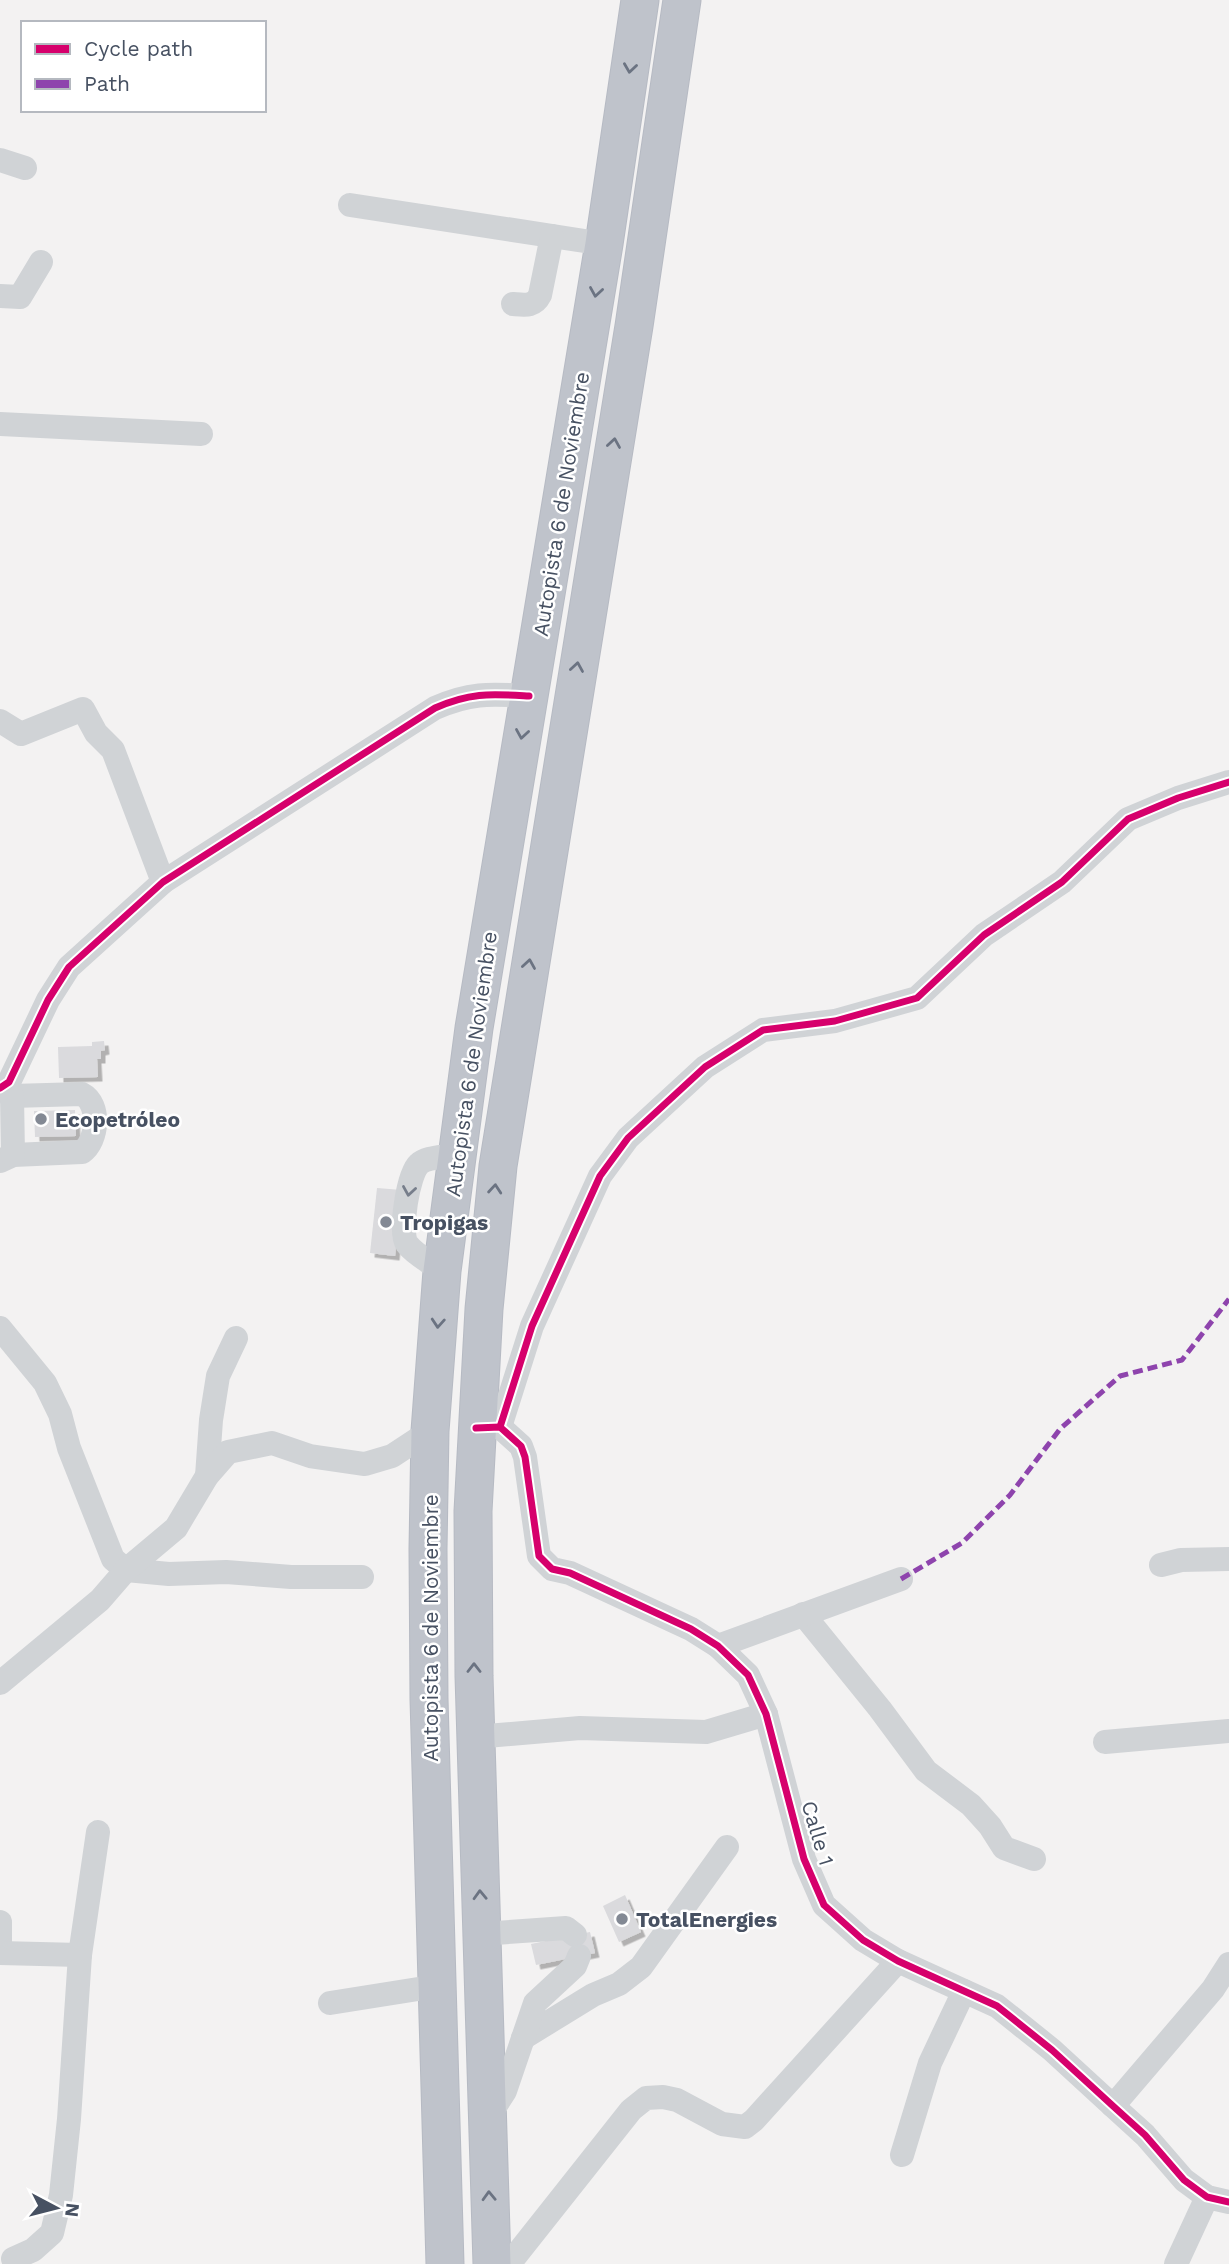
<svg xmlns="http://www.w3.org/2000/svg" width="1229" height="2264" font-family="'Work Sans',sans-serif">
<style>
.building{fill:#dadadd;filter:url(#shadow)}
.lines{fill:none;stroke-linecap:round;stroke-linejoin:round}
.highway-casing{stroke:#b6bac3;stroke-width:39}
.minor{stroke:#d0d3d6;stroke-width:24}
.highway{stroke:#bfc3cb;stroke-width:37}
.quiet{stroke:#8e44ad;stroke-width:5;stroke-dasharray:10 5;stroke-linecap:butt}
.cycleway-casing{stroke:#fff;stroke-width:11}
.cycleway{stroke:#d6006c;stroke-width:7}
.oneway{stroke:#6b7382}
.oneway2{stroke:#777e8b}
.poi-dot{fill:#838994;stroke:#fff;stroke-width:2.5}
.labels{text-anchor:middle;dominant-baseline:central;stroke-width:5;stroke-linejoin:round;paint-order:stroke}
.street-label{font-size:21px;fill:#475162;stroke:#fff}
.poi-label{font-size:21px;font-weight:bold;fill:#475162;stroke:#fff;text-anchor:start}
</style>
<defs>
<filter id="shadow"><feDropShadow dx="4.5" dy="4.5" stdDeviation="0" flood-color="#0004"/></filter>
</defs>
<rect width="100%" height="100%" fill="#f3f2f2"/>
<g class="building">
<path d="M104 1041 105 1050 101 1051V1059H97L98 1077 59 1078 58 1047 92 1046V1042Z"/>
<path d="M75 1110 76 1136 35 1137 34 1111Z"/>
<path d="M377 1188 402 1190 395 1256 370 1253Z"/>
<path d="M625 1895 641 1932 619 1942 603 1906Z"/>
<path d="M590 1932 595 1953 536 1965 531 1944Z"/>
</g>
<g class="lines">
<defs>
<g id="highway">
<path d="M445 2264 429 1699 428 1549 430 1431 442 1271 474 1028 604 244 640 0"/>
<path d="M492 2264 474 1676 473 1511 484 1309 498 1166 634 326 682 0"/>
</g>
</defs>
<use href="#highway" class="highway-casing"/>
<g class="minor">
<path d="M0 160 25 168"/>
<path d="M350 205 604 244"/>
<path d="M0 296 20 297 41 262"/>
<path d="M513 304C525 305 534 307 540 295L552 236"/>
<path d="M0 424 201 434"/>
<path d="M0 721 21 734 83 709 96 733 113 750 163 882"/>
<path d="M0 1088 9 1082 48 1000 69 967 163 882 435 708C471 692 491 694 529 696"/>
<path d="M0 1089 12 1096 82 1094C101 1104 98 1141 82 1152L13 1155 0 1161"/>
<path d="M12 1096 13 1155"/>
<path d="M442 1271C432 1263 415 1255 407 1244 399 1232 408 1174 419 1164 426 1157 445 1157 456 1154"/>
<path d="M0 1328 45 1383 60 1414 69 1448 113 1559 126 1570 169 1574 226 1572 291 1577H362"/>
<path d="M500 1427 532 1326 600 1176 628 1138 705 1067 763 1030 835 1021 917 998 984 935 1062 882 1128 819 1178 798 1229 782"/>
<path d="M476 1428 500 1427 521 1446 525 1457 539 1556 552 1569 570 1573 691 1629 718 1646 748 1675 766 1714 804 1859 824 1905 863 1940 898 1961 997 2006 1052 2050 1113 2106 1145 2135 1184 2180 1207 2197 1229 2202"/>
<path d="M207 1476 211 1420 218 1376 236 1338"/>
<path d="M1161 1565 1181 1560 1229 1559"/>
<path d="M803 1614 880 1709 926 1771 971 1805 990 1826 1004 1848 1034 1859"/>
<path d="M718 1646 901 1579"/>
<path d="M0 1683 100 1600 126 1570 176 1528 207 1476 228 1452 272 1443 310 1456 365 1464 392 1456 430 1431"/>
<path d="M475 1737 580 1728 706 1732 766 1714"/>
<path d="M1105 1742 1229 1731"/>
<path d="M0 1922V1946"/>
<path d="M481 1934 566 1928 575 1935"/>
<path d="M0 1953 80 1955"/>
<path d="M330 2003 437 1986"/>
<path d="M523 2038 593 1995 619 1984 641 1967 727 1847"/>
<path d="M1113 2106 1213 1989 1229 1964"/>
<path d="M487 2119 505 2091 535 2003 575 1966 579 1956"/>
<path d="M902 2155 930 2063 964 1991"/>
<path d="M13 2259 33 2250 52 2233 61 2195 69 2119 80 1955 98 1832"/>
<path d="M509 2264 631 2110 646 2098 663 2097 677 2100 722 2124 745 2127 754 2120 898 1961"/>
<path d="M1176 2264 1207 2197"/>
</g>
<use href="#highway" class="highway"/>
<path class="quiet" d="M901 1579 962 1543 1010 1495 1060 1429 1120 1376 1182 1360 1229 1299"/>
<defs>
<g id="cycleway">
<path d="M0 1088 9 1082 48 1000 69 967 163 882 435 708C471 692 491 694 529 696"/>
<path d="M500 1427 532 1326 600 1176 628 1138 705 1067 763 1030 835 1021 917 998 984 935 1062 882 1128 819 1178 798 1229 782"/>
<path d="M476 1428 500 1427 521 1446 525 1457 539 1556 552 1569 570 1573 691 1629 718 1646 748 1675 766 1714 804 1859 824 1905 863 1940 898 1961 997 2006 1052 2050 1113 2106 1145 2135 1184 2180 1207 2197 1229 2202"/>
</g>
</defs>
<use href="#cycleway" class="cycleway-casing"/>
<use href="#cycleway" class="cycleway"/>
</g>
<defs><path id="oneway-chevron" d="M-2-3.5L2.5 0L-2 3.5" fill="none" stroke-width="1.6" stroke-linecap="round" stroke-linejoin="round" transform="scale(1.75)"/></defs>
<g class="oneway">
<use href="#oneway-chevron" transform="translate(630 68) rotate(98)"/>
<use href="#oneway-chevron" transform="translate(596 292) rotate(99)"/>
<use href="#oneway-chevron" transform="translate(614 443) rotate(-81)"/>
<use href="#oneway-chevron" transform="translate(577 667) rotate(-81)"/>
<use href="#oneway-chevron" transform="translate(522 734) rotate(99)"/>
<use href="#oneway-chevron" transform="translate(529 964) rotate(-81)"/>
<use href="#oneway-chevron" transform="translate(495 1189) rotate(-85)"/>
<use href="#oneway-chevron" transform="translate(438 1323) rotate(94)"/>
<use href="#oneway-chevron" transform="translate(474 1668) rotate(-90)"/>
<use href="#oneway-chevron" transform="translate(480 1895) rotate(-92)"/>
<use href="#oneway-chevron" transform="translate(489 2196) rotate(-92)"/>
</g>
<use class="oneway2" href="#oneway-chevron" transform="translate(409 1191) rotate(99)"/>
<g class="poi-dot">
<circle cx="41" cy="1119" r="7"/>
<circle cx="386" cy="1222" r="7"/>
<circle cx="622" cy="1919" r="7"/>
</g>
<g class="labels">
<g class="street-label">
<text transform="translate(561 504) rotate(-81)">Autopista 6 de Noviembre</text>
<text transform="translate(471 1064) rotate(-82)">Autopista 6 de Noviembre</text>
<text transform="translate(430 1628) rotate(-90)">Autopista 6 de Noviembre</text>
<text transform="translate(818 1833) rotate(73)">Calle 1</text>
</g>
<g class="poi-label">
<text x="55" y="1119">Ecopetróleo</text>
<text x="400" y="1222">Tropigas</text>
<text x="636" y="1919">TotalEnergies</text>
</g>
</g>
<rect x="21" y="21" width="245" height="91" fill="#ffffff" stroke="#b5b9c0" stroke-width="2"/>
<rect x="35" y="44" width="35" height="10" fill="#d6006c" stroke="#b5b9c0" stroke-width="2"/>
<text x="84" y="56" font-size="21" fill="#475162">Cycle path</text>
<rect x="35" y="79" width="35" height="10" fill="#8e44ad" stroke="#b5b9c0" stroke-width="2"/>
<text x="84" y="91" font-size="21" fill="#475162">Path</text>
<g transform="translate(56 2208) rotate(97)" stroke="#ffffff" stroke-width="5" paint-order="stroke">
<path d="M0-5L12 26L0 18L-12 26Z" fill="#475162"/>
<text y="-10" font-size="19" font-weight="bold" text-anchor="middle" fill="#475162">N</text>
</g>
</svg>
